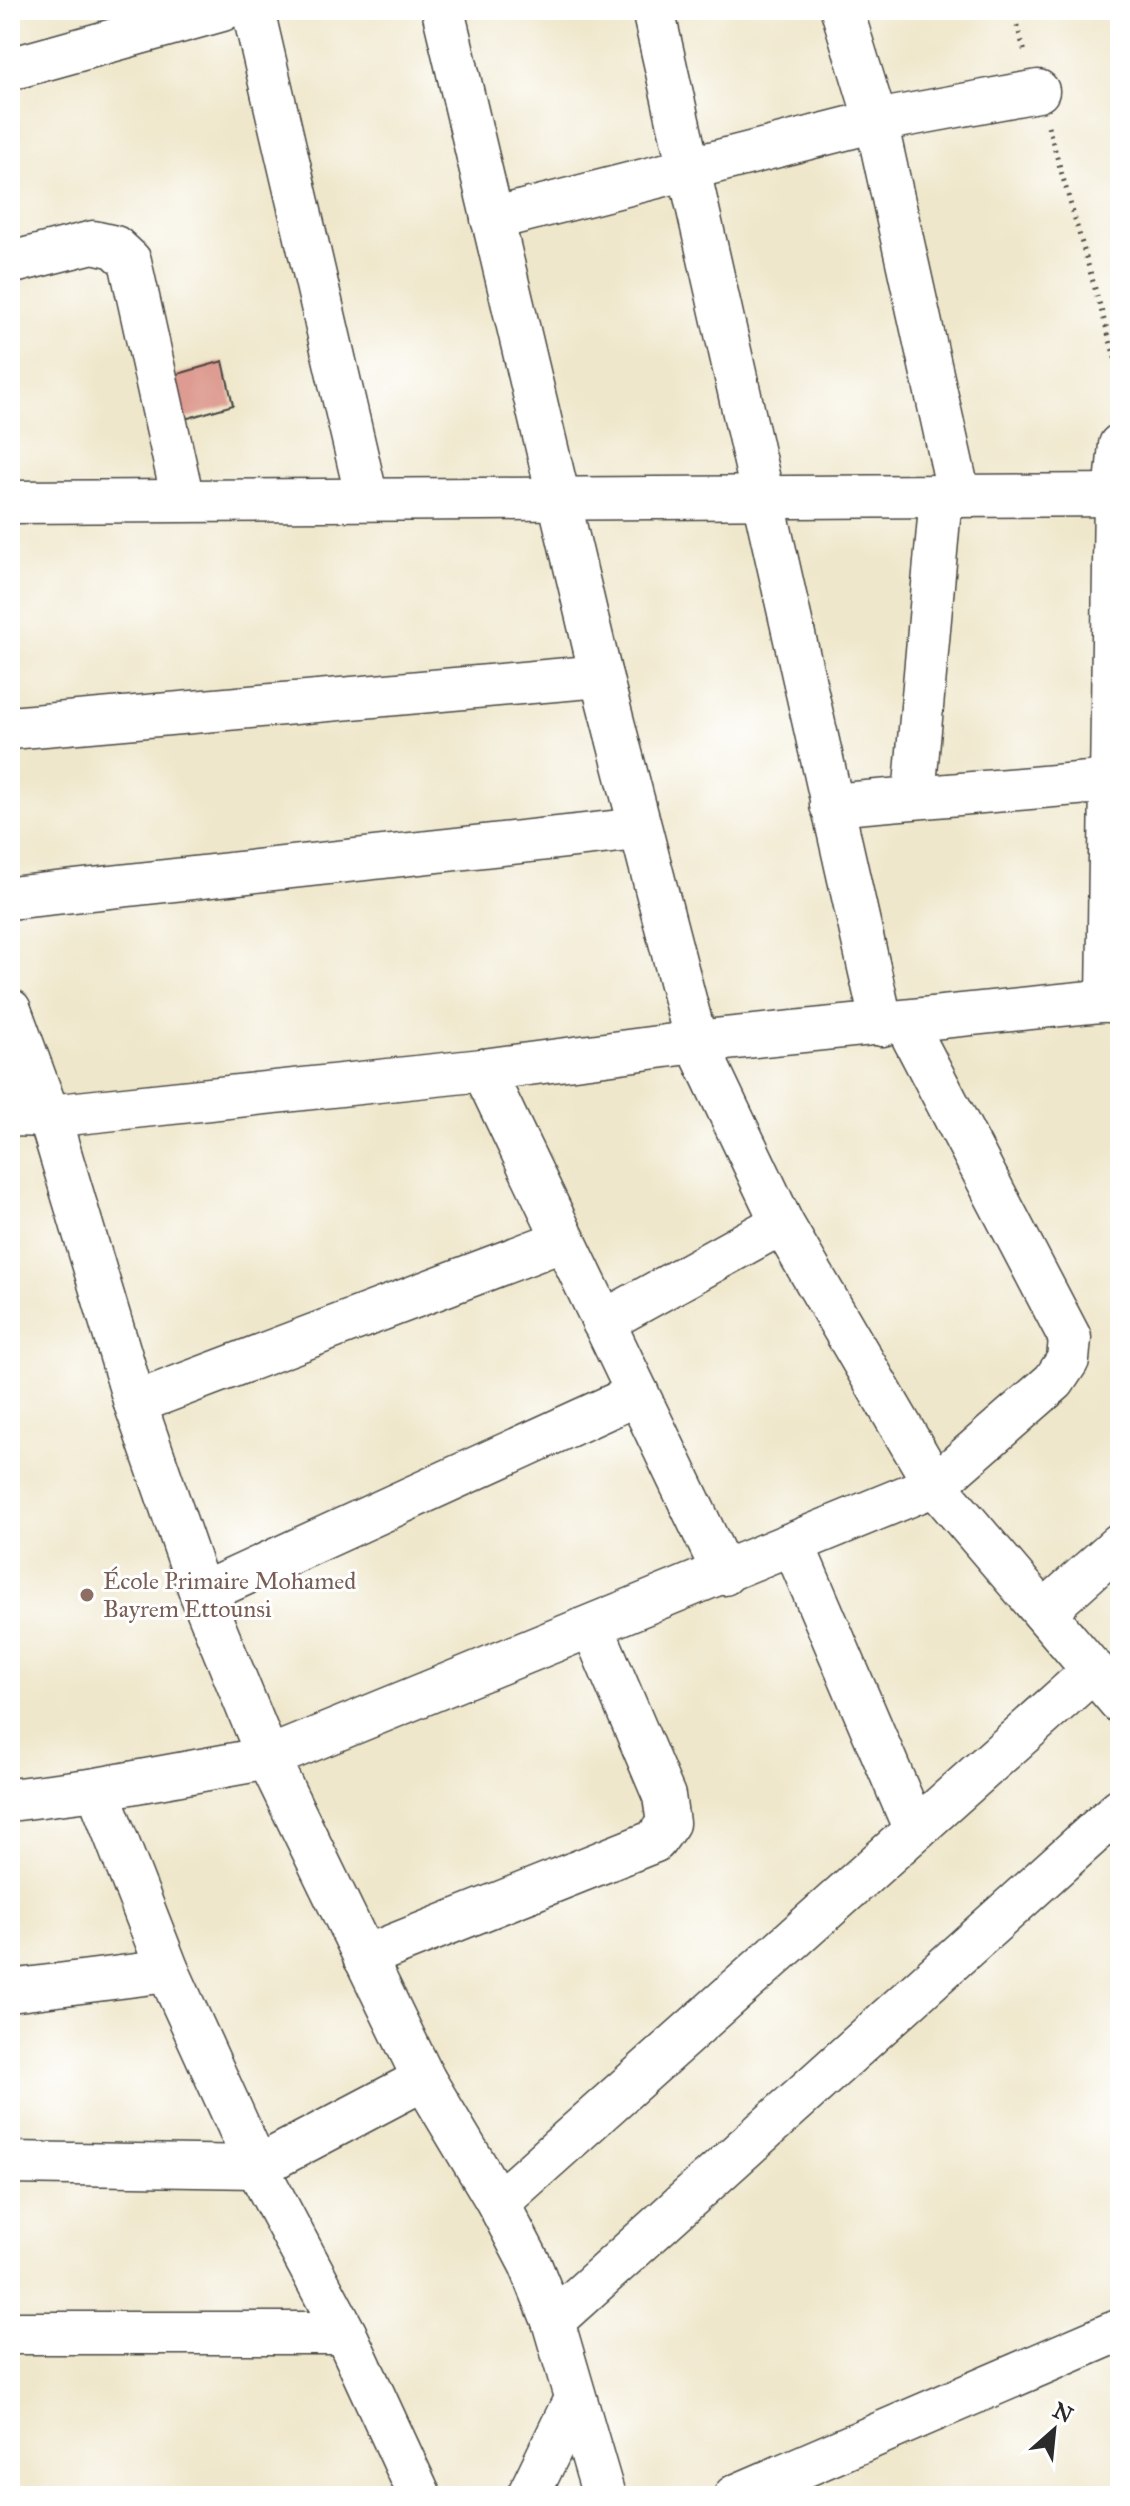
<svg xmlns="http://www.w3.org/2000/svg" width="1130" height="2506" font-family="'IM FELL Great Primer',serif">
<style>
.building{fill:#de9b91}
.lines{fill:none;stroke-linecap:round;stroke-linejoin:round}
.street-casing{stroke:#484743;stroke-width:45}
.path{stroke:#484743;stroke-width:5;stroke-dasharray:2 6;stroke-linecap:butt}
.street{stroke:#fff;stroke-width:42}
.education-dot{fill:#8d6e63;stroke:#fff;stroke-width:3}
.labels{text-anchor:middle;dominant-baseline:central;stroke-width:6;stroke-linejoin:round;paint-order:stroke}
.education-label{font-size:24px;fill:#785e54;stroke:#fff;text-anchor:start}
</style>
<rect width="100%" height="100%" fill="#fff"/>
<filter id="ink" filterUnits="userSpaceOnUse"><feTurbulence type="fractalNoise" baseFrequency=".0125" numOctaves="2"/><feDisplacementMap in="SourceGraphic" scale="16" xChannelSelector="R" yChannelSelector="G"/><feConvolveMatrix kernelMatrix="1 2 1 2 8 2 1 2 1" color-interpolation-filters="sRGB"/></filter>
<filter id="wash" filterUnits="userSpaceOnUse"><feTurbulence type="fractalNoise" baseFrequency=".006" numOctaves="4" result="noise"/><feDisplacementMap in="SourceGraphic" scale="32" xChannelSelector="R" yChannelSelector="G"/><feGaussianBlur stdDeviation="1.8" result="paint"/><feColorMatrix in="noise" values="0 0 0 0 0 0 0 0 0 0 0 0 0 0 0 0 0 1.4 0 .05"/><feComposite in="paint" operator="in"/></filter>
<g filter="url(#wash)">
<rect width="100%" height="100%" fill="#efe7cb"/>
<g id="blocks">
<path class="building" d="M223 361 233 405 171 423 161 379Z"/>
</g>
</g>
<g filter="url(#ink)">
<use href="#blocks" fill-opacity="0" stroke="#484743" stroke-width="2"/>
<g class="lines">
<defs>
<g id="street">
<path d="M253 10 367 499"/>
<path d="M443 10 601 676 696 1042 782 1223 935 1485 1054 1381 1068 1360 1070 1338 905 1022"/>
<path d="M653 10 882 1025"/>
<path d="M842 10 876 121 959 496"/>
<path d="M10 69 222 10"/>
<path d="M492 219 876 121 1038 91"/>
<path d="M10 263 93 242 115 247 130 261 183 500"/>
<path d="M10 502 1120 495"/>
<path d="M10 728 601 676"/>
<path d="M914 796 941 496"/>
<path d="M831 805 1112 781"/>
<path d="M10 898 639 829"/>
<path d="M1108 1001 1115 495 1120 445"/>
<path d="M10 1010 49 1116 135 1403 201 1594 268 1758 424 2079 498 2203 530 2264 553 2321 604 2496"/>
<path d="M483 1070 724 1574"/>
<path d="M10 1115 49 1116 483 1070 696 1042 1120 999"/>
<path d="M603 1322 782 1223"/>
<path d="M135 1403 564 1240"/>
<path d="M793 1544 915 1830"/>
<path d="M201 1594 638 1394"/>
<path d="M1044 1612 1120 1544"/>
<path d="M97 1789 168 1971 257 2167 345 2333 420 2496"/>
<path d="M10 1800 97 1789 268 1758 935 1485 1120 1702"/>
<path d="M364 1957 655 1841 668 1823 664 1796 592 1626"/>
<path d="M10 1991 168 1971"/>
<path d="M10 2163 257 2167 424 2079"/>
<path d="M498 2203 1094 1670"/>
<path d="M553 2321 1120 1809"/>
<path d="M10 2333H345"/>
<path d="M528 2496 574 2401"/>
<path d="M735 2496 1120 2330"/>
</g>
</defs>
<use href="#street" class="street-casing"/>
<g class="path">
<path d="M1012 10 1025 52"/>
<path d="M1048 126 1120 375"/>
</g>
<use href="#street" class="street"/>
</g>
</g>
<circle class="education-dot" cx="87" cy="1595" r="8"/>
<g class="labels">
<g class="education-label">
<text x="103" y="1581">École Primaire Mohamed<tspan x="103" dy="28">Bayrem Ettounsi</tspan></text>
</g>
</g>
<rect width="1130" height="2506" fill="none" stroke="#fff" stroke-width="40"/>
<g transform="translate(1054 2430) rotate(27)" stroke="#ffffff" stroke-width="6" paint-order="stroke">
<path d="M0-6L14 30L0 20L-14 30Z" fill="#2b2b2b"/>
<text y="-12" font-size="22" font-weight="bold" text-anchor="middle" fill="#2b2b2b">N</text>
</g>
</svg>
